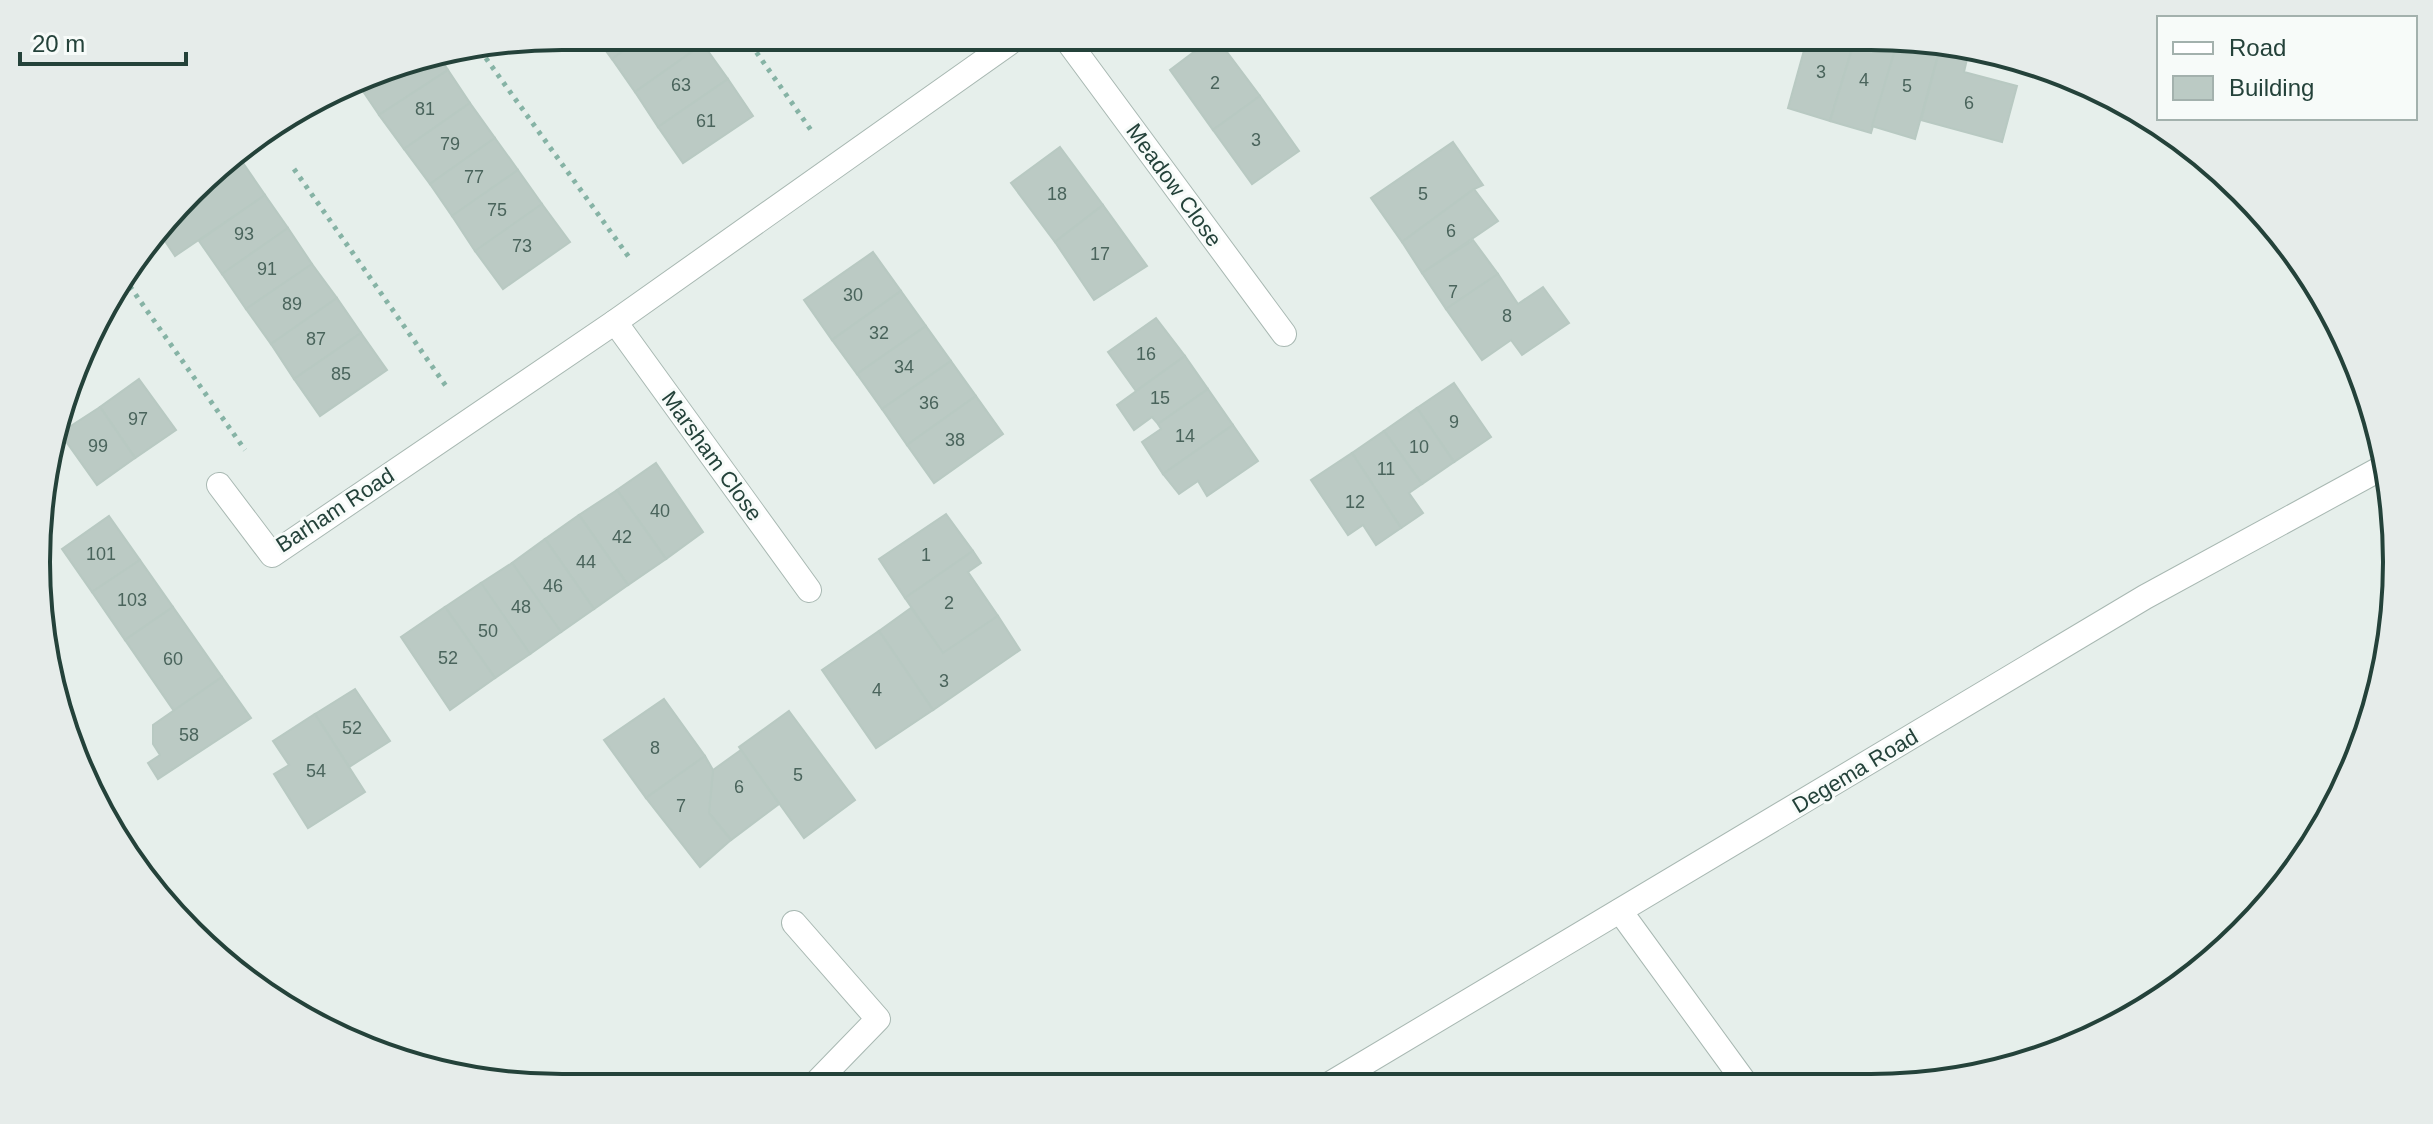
<svg xmlns="http://www.w3.org/2000/svg" width="2433" height="1124" font-family="Arial,sans-serif">
<style>
.building{fill:#bbcac4;stroke:#b8c9c2;stroke-width:2}
.lines{fill:none;stroke-linecap:round;stroke-linejoin:round}
.service-casing{stroke:#a8b8b2;stroke-width:26}
.minor-casing{stroke:#a8b8b2;stroke-width:26}
.path{stroke:#86b3a5;stroke-width:5;stroke-dasharray:4 6;stroke-linecap:butt}
.service{stroke:#fff;stroke-width:24}
.minor{stroke:#fff;stroke-width:24}
.labels{text-anchor:middle;dominant-baseline:central;stroke-width:6;stroke-linejoin:round;paint-order:stroke}
.number-label{font-size:18px;fill:#4a645c}
.street-label{font-size:22px;fill:#24423a;stroke:#f7fbf9}
.rim{fill:none;stroke:#24423a;stroke-width:4}
</style>
<rect width="100%" height="100%" fill="#e6efeb"/>
<g class="building">
<path d="M595 36H644L612 59Z"/>
<path d="M644 36H698L703 44 635 92 612 59Z"/>
<path d="M1215 36 1260 96 1213 130 1170 70Z"/>
<path d="M1737 36H1763L1746 48Z"/>
<path d="M1808 36H1856L1830 121 1788 108Z"/>
<path d="M1856 36 1898 40 1871 133 1830 121Z"/>
<path d="M1898 40 1939 52 1915 139 1872 126Z"/>
<path d="M703 44 728 79 658 127 635 92Z"/>
<path d="M1939 52 1967 59 1964 72 2017 86 2002 142 1921 120Z"/>
<path d="M439 56 448 70 379 115 356 81 392 64Z"/>
<path d="M2030 63 2072 76 2082 81 2039 77Z"/>
<path d="M448 70 470 103 404 149 379 115Z"/>
<path d="M728 79 753 116 683 163 658 127Z"/>
<path d="M1260 96 1299 151 1252 184 1213 130Z"/>
<path d="M470 103 495 138 430 184 404 149Z"/>
<path d="M495 138 518 170 452 216 430 184Z"/>
<path d="M1453 142 1483 185 1474 189 1402 242 1371 198Z"/>
<path d="M1060 147 1103 205 1055 242 1011 183Z"/>
<path d="M241 160 265 195 175 256 161 235 185 219 180 210 195 191Z"/>
<path d="M518 170 542 204 475 251 452 216Z"/>
<path d="M1474 189 1498 221 1422 273 1402 242Z"/>
<path d="M265 195 288 228 222 274 199 241Z"/>
<path d="M542 204 570 242 503 289 475 251Z"/>
<path d="M1103 205 1147 266 1094 300 1055 242Z"/>
<path d="M288 228 312 264 246 309 222 274Z"/>
<path d="M1473 240 1498 274 1446 309 1422 273Z"/>
<path d="M873 252 901 291 832 340 804 300Z"/>
<path d="M312 264 337 298 271 344 246 309Z"/>
<path d="M1498 274 1518 304 1543 287 1569 323 1522 355 1511 340 1482 360 1446 309Z"/>
<path d="M901 291 926 326 857 374 832 340Z"/>
<path d="M337 298 361 333 294 379 271 344Z"/>
<path d="M1156 318 1185 356 1136 391 1108 352Z"/>
<path d="M926 326 951 361 882 409 857 374Z"/>
<path d="M361 333 387 370 320 416 294 379Z"/>
<path d="M1185 356 1208 389 1158 424 1152 417 1134 430 1117 405Z"/>
<path d="M951 361 976 396 907 445 882 409Z"/>
<path d="M139 379 176 430 135 458 100 407Z"/>
<path d="M1454 383 1491 437 1454 462 1417 408Z"/>
<path d="M1208 389 1233 425 1163 474 1142 442 1161 429 1158 424Z"/>
<path d="M976 396 1003 434 934 483 907 445Z"/>
<path d="M100 407 135 458 97 485 60 433Z"/>
<path d="M1417 408 1454 462 1422 484 1384 431Z"/>
<path d="M1233 425 1258 461 1207 496 1198 481 1179 494 1163 474Z"/>
<path d="M1384 431 1422 484 1409 493 1423 513 1401 528 1352 453Z"/>
<path d="M1352 453 1401 528 1376 545 1363 525 1348 535 1311 480Z"/>
<path d="M656 463 703 532 666 559 617 490Z"/>
<path d="M617 490 666 559 628 585 579 515Z"/>
<path d="M946 514 973 551 905 598 879 559Z"/>
<path d="M579 515 628 585 594 609 545 539Z"/>
<path d="M109 516 140 560 92 592 62 549Z"/>
<path d="M545 539 594 609 561 632 512 563Z"/>
<path d="M973 551 981 563 968 572 998 616 943 653 905 598Z"/>
<path d="M140 560 173 607 125 640 92 592Z"/>
<path d="M512 563 561 632 530 654 481 583Z"/>
<path d="M481 583 530 654 495 678 445 607Z"/>
<path d="M173 607 222 677 174 711 125 640Z"/>
<path d="M445 607 495 678 450 710 401 637Z"/>
<path d="M911 608 943 653 998 616 1020 650 933 710 879 631Z"/>
<path d="M879 631 933 710 876 748 822 670Z"/>
<path d="M222 677 251 718 158 779 148 763 160 755 153 744V725Z"/>
<path d="M355 689 390 741 349 767 315 714Z"/>
<path d="M664 699 705 756 646 798 604 740Z"/>
<path d="M789 711 855 800 804 838 739 747Z"/>
<path d="M315 714 365 792 308 828 274 774 289 765 273 741Z"/>
<path d="M741 750 779 804 731 840 709 813 713 770Z"/>
<path d="M705 756 713 770 709 813 731 840 700 867 646 798Z"/>
</g>
<g class="lines">
<defs>
<path id="service" d="M794 923 878 1019 812 1087"/>
<g id="minor">
<path d="M1064 36 1284 334"/>
<path d="M615 322 809 590"/>
<path d="M219 485 272 555 615 322 1019 36"/>
<path d="M1620 911 1746 1084"/>
<path d="M1328 1085 2145 597 2387 465"/>
</g>
</defs>
<use href="#service" class="service-casing"/>
<use href="#minor" class="minor-casing"/>
<g class="path">
<path d="M745 36 813 133"/>
<path d="M480 50 631 260"/>
<path d="M294 169 448 389"/>
<path d="M124 278 245 450"/>
</g>
<use href="#service" class="service"/>
<use href="#minor" class="minor"/>
</g>
<g class="labels">
<g class="number-label">
<text x="1821" y="72">3</text>
<text x="1864" y="80">4</text>
<text x="1215" y="83">2</text>
<text x="681" y="85">63</text>
<text x="1907" y="86">5</text>
<text x="1969" y="103">6</text>
<text x="425" y="109">81</text>
<text x="706" y="121">61</text>
<text x="1256" y="140">3</text>
<text x="450" y="144">79</text>
<text x="474" y="177">77</text>
<text x="1057" y="194">18</text>
<text x="1423" y="194">5</text>
<text x="497" y="210">75</text>
<text x="1451" y="231">6</text>
<text x="244" y="234">93</text>
<text x="522" y="246">73</text>
<text x="1100" y="254">17</text>
<text x="267" y="269">91</text>
<text x="1453" y="292">7</text>
<text x="853" y="295">30</text>
<text x="292" y="304">89</text>
<text x="1507" y="316">8</text>
<text x="879" y="333">32</text>
<text x="316" y="339">87</text>
<text x="1146" y="354">16</text>
<text x="904" y="367">34</text>
<text x="341" y="374">85</text>
<text x="1160" y="398">15</text>
<text x="929" y="403">36</text>
<text x="138" y="419">97</text>
<text x="1454" y="422">9</text>
<text x="1185" y="436">14</text>
<text x="955" y="440">38</text>
<text x="98" y="446">99</text>
<text x="1419" y="447">10</text>
<text x="1386" y="469">11</text>
<text x="1355" y="502">12</text>
<text x="660" y="511">40</text>
<text x="622" y="537">42</text>
<text x="101" y="554">101</text>
<text x="926" y="555">1</text>
<text x="586" y="562">44</text>
<text x="553" y="586">46</text>
<text x="132" y="600">103</text>
<text x="949" y="603">2</text>
<text x="521" y="607">48</text>
<text x="488" y="631">50</text>
<text x="448" y="658">52</text>
<text x="173" y="659">60</text>
<text x="944" y="681">3</text>
<text x="877" y="690">4</text>
<text x="352" y="728">52</text>
<text x="189" y="735">58</text>
<text x="655" y="748">8</text>
<text x="316" y="771">54</text>
<text x="798" y="775">5</text>
<text x="739" y="787">6</text>
<text x="681" y="806">7</text>
</g>
<g class="street-label">
<text transform="translate(1174 185) rotate(54)">Meadow Close</text>
<text transform="translate(712 456) rotate(54)">Marsham Close</text>
<text transform="translate(335 510) rotate(-33)">Barham Road</text>
<text transform="translate(1855 771) rotate(-31)">Degema Road</text>
</g>
</g>
<path d="M0 0H2433V1124H0ZM562 50H1871A512 512 0 0 1 2383 562V562A512 512 0 0 1 1871 1074H562A512 512 0 0 1 50 562V562A512 512 0 0 1 562 50Z" fill="#e6ecea" fill-rule="evenodd"/>
<path class="rim" d="M562 50H1871A512 512 0 0 1 2383 562V562A512 512 0 0 1 1871 1074H562A512 512 0 0 1 50 562V562A512 512 0 0 1 562 50Z"/>
<rect x="2157" y="16" width="260" height="104" fill="#f7fbf9" stroke="#a3b1ad" stroke-width="2"/>
<rect x="2173" y="42" width="40" height="12" fill="#ffffff" stroke="#a3b1ad" stroke-width="2"/>
<text x="2229" y="56" font-size="24" fill="#24423a">Road</text>
<rect x="2173" y="76" width="40" height="24" fill="#bbcac4" stroke="#a3b1ad" stroke-width="2"/>
<text x="2229" y="96" font-size="24" fill="#24423a">Building</text>
<path d="M20 52v12h166v-12" fill="none" stroke="#24423a" stroke-width="4"/>
<text x="32" y="52" font-size="24" fill="#24423a" stroke="#f7fbf9" stroke-width="6" paint-order="stroke">20 m</text>
</svg>
